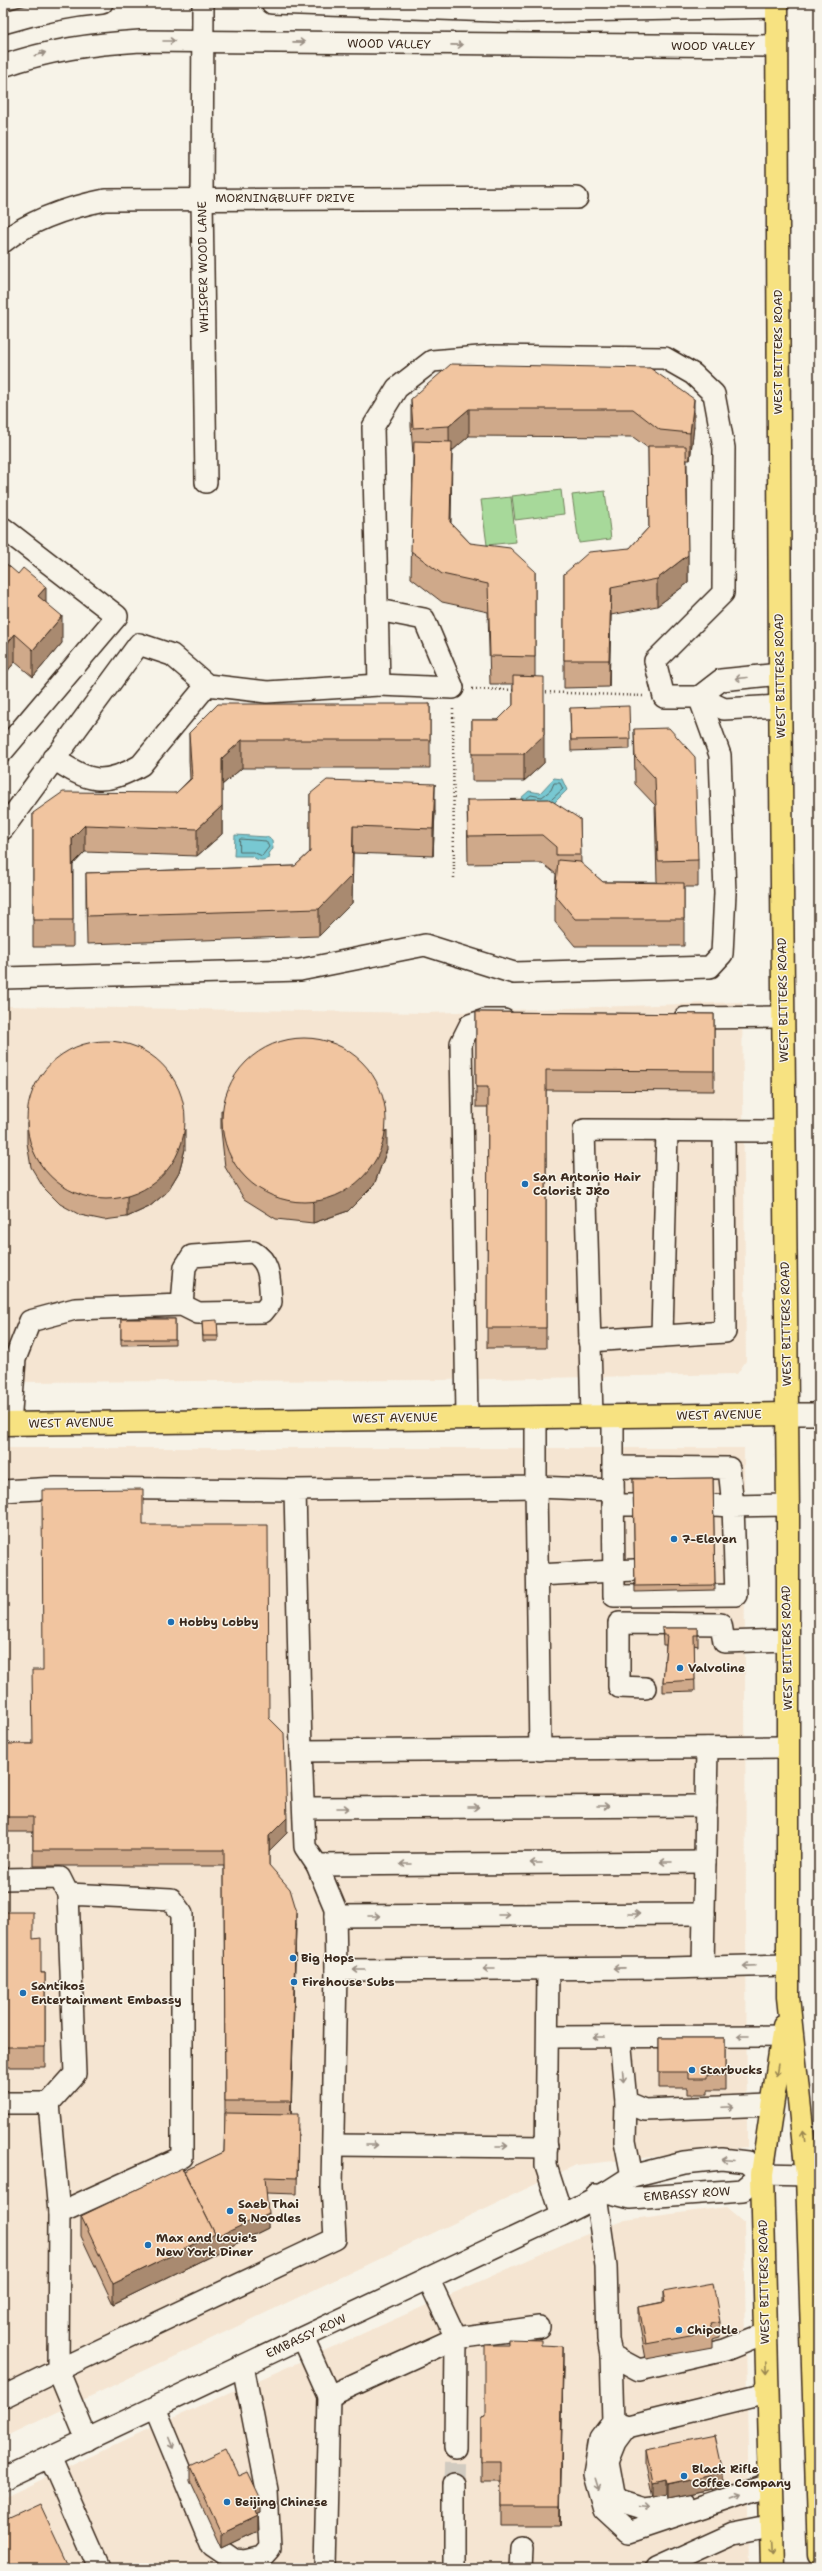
<svg xmlns="http://www.w3.org/2000/svg" width="822" height="2571" font-family="'Shantell Sans',sans-serif">
<style>
.built{fill:#f5e5d2}
.green{fill:#a7d99a;stroke:#71825c}
.water{fill:#78c8d2;stroke:#60898a}
.lines{fill:none;stroke-linecap:round;stroke-linejoin:round}
.shore{stroke:#536966;stroke-width:1}
.minor-tunnel{stroke:#d1cbc0;stroke-width:21;stroke-dasharray:21 10;stroke-linecap:butt}
.minor-casing{stroke:#3b2a1e;stroke-width:24}
.major-casing{stroke:#3b2a1e;stroke-width:25}
.path{stroke:#3b2a1e;stroke-width:2.5;stroke-dasharray:1 3;stroke-linecap:butt}
.minor{stroke:#f7f3e8;stroke-width:21}
.major{stroke:#f7e281;stroke-width:22}
.wall{fill:#cfa98a;stroke:#3b2a1e}
.shaded-wall{fill:#a98a70;stroke:#3b2a1e}
.building{fill:#f1c5a0;stroke:#3b2a1e}
.oneway{stroke:#998e83}
.oneway2{stroke:#998650}
.poi-dot{fill:#1f6fb2;stroke:#f7f3e8;stroke-width:1.5}
.labels{text-anchor:middle;dominant-baseline:central;stroke-width:3;stroke-linejoin:round;paint-order:stroke}
.street-label{font-size:12px;fill:#3b2a1e;stroke:#f7f3e8}
.poi-label{font-size:12px;font-weight:bold;fill:#3b2a1e;stroke:#f7f3e8;text-anchor:start}
</style>
<rect width="100%" height="100%" fill="#f7f3e8"/>
<filter id="ink" filterUnits="userSpaceOnUse"><feTurbulence type="fractalNoise" baseFrequency=".025" numOctaves="2"/><feDisplacementMap in="SourceGraphic" scale="8" xChannelSelector="R" yChannelSelector="G"/><feConvolveMatrix kernelMatrix="1 2 1 2 8 2 1 2 1" color-interpolation-filters="sRGB"/></filter>
<g filter="url(#ink)">
<g class="built">
<path d="M742 1002 746 1361 737 1374 439 1380 3 1382V1006L426 1013Z"/>
<path d="M3 1448H744L747 2147 576 2165 3 2438Z"/>
<path d="M726 2207 744 2222 750 2568H3V2498L144 2431 577 2238 625 2220Z"/>
</g>
<g class="green">
<path d="M561 490 564 514 515 520 512 496Z"/>
<path d="M605 491 611 539 579 543 572 495Z"/>
<path d="M511 497 516 542 487 545 481 500Z"/>
</g>
<g class="water">
<path d="M554 778 562 779 567 790 555 802V806H522L521 798 529 791 540 793Z"/>
<path d="M235 835 267 837 272 840 273 849 268 853 269 858C262 861 258 861 252 856H234Z"/>
</g>
<g class="lines">
<g class="shore">
<path d="M527 798 531 795 542 797 551 790 554 783H560L563 789 552 799"/>
<path d="M240 839 266 841 269 847 262 856 253 852H240Z"/>
</g>
<path class="minor-tunnel" d="M454 2484 455 2448"/>
<defs>
<g id="minor">
<path d="M203 3 202 198 206 482"/>
<path d="M272 3 521 12 777 7"/>
<path d="M3 23C36 13 68 6 102 3"/>
<path d="M3 66C48 50 92 44 140 41L777 46"/>
<path d="M3 242C32 219 70 207 105 200L577 198"/>
<path d="M3 528 117 616 3 751"/>
<path d="M378 610 424 619 453 688 379 685"/>
<path d="M699 697 721 680 780 674"/>
<path d="M53 758C88 782 103 787 141 765L207 685"/>
<path d="M3 829 139 644 172 655 207 685 267 692 379 685 373 427 397 388 432 361 491 356 665 358 693 374 714 394 724 448 723 593 655 661 664 697H699L724 709 780 706"/>
<path d="M3 978 300 970 425 945 514 973 710 967 722 954 725 893 720 755 699 697"/>
<path d="M685 1018 783 1017"/>
<path d="M662 1336 667 1130"/>
<path d="M589 1341 725 1332 724 1131"/>
<path d="M787 1414H819"/>
<path d="M592 1416 584 1130 784 1131"/>
<path d="M467 1417 461 1043 470 1025 485 1020H504"/>
<path d="M536 1417V1487L295 1490 301 1751 788 1747"/>
<path d="M10 1424 15 1359 30 1321 75 1309 182 1305 198 1313 263 1312 271 1302C269 1282 272 1263 253 1252L192 1256 185 1267 182 1305"/>
<path d="M613 1467V1416"/>
<path d="M3 1491 56 1488 295 1490"/>
<path d="M613 1505H634"/>
<path d="M714 1505 733 1506 736 1595 614 1596 613 1467 729 1468 733 1506 788 1505"/>
<path d="M538 1575 634 1570"/>
<path d="M645 1688 619 1687V1623L721 1624 724 1642 788 1640"/>
<path d="M540 1750 536 1487 613 1490"/>
<path d="M304 1808 706 1806"/>
<path d="M317 1865 705 1862"/>
<path d="M3 1879 60 1878 68 1894"/>
<path d="M335 1916 704 1914"/>
<path d="M703 1967 707 1748"/>
<path d="M548 1969 546 2166 562 2215"/>
<path d="M336 1970 669 1968 788 1965"/>
<path d="M549 2037 792 2036"/>
<path d="M620 2037 626 2102 645 2110 771 2105"/>
<path d="M626 2102 625 2141 632 2176"/>
<path d="M3 2103H49L75 2074 68 1894 171 1899 182 1914V2157L59 2213 58 2370 3 2397"/>
<path d="M49 2103 59 2213"/>
<path d="M333 2145 547 2147"/>
<path d="M607 2192 631 2198 743 2190 762 2174"/>
<path d="M596 2195 606 2266 608 2339 611 2355 639 2370 725 2350 765 2334"/>
<path d="M303 2338 329 2396 456 2338 428 2278"/>
<path d="M611 2355 613 2422 600 2439 594 2474 604 2509 629 2532 769 2485"/>
<path d="M155 2408 212 2545 234 2560 246 2561 262 2557 270 2548 267 2490 243 2366"/>
<path d="M614 2423 627 2427 767 2393"/>
<path d="M627 2427 616 2442 608 2462 614 2495 619 2501 645 2509 684 2504"/>
<path d="M87 2440 58 2370 335 2239 332 2187 336 1970 335 1908 317 1865 305 1847 301 1751"/>
<path d="M455 2448 456 2338 539 2327"/>
<path d="M50 2457 99 2568"/>
<path d="M3 2479 562 2215 607 2192 632 2176 684 2163 722 2159 747 2162 762 2174 807 2175"/>
<path d="M325 2568 329 2396"/>
<path d="M454 2568V2484"/>
<path d="M521 2568 522 2549"/>
<path d="M656 2568 733 2533 769 2526"/>
</g>
<g id="major">
<path d="M777 3 780 674 788 1513V1997L807 2175 819 2555"/>
<path d="M3 1424 787 1414"/>
<path d="M772 2568 762 2174 784 2026"/>
</g>
</defs>
<use href="#minor" class="minor-casing"/>
<use href="#major" class="major-casing"/>
<g class="path">
<path d="M472 689 515 690"/>
<path d="M542 692 643 696"/>
<path d="M453 709 454 880"/>
</g>
<use href="#minor" class="minor"/>
<use href="#major" class="major"/>
</g>
<g class="wall">
<path d="M650 368 694 426 690 460H687L688 583 657 606 611 615 609 687 564 688V574L630 548 649 527 648 448 633 437 469 436 452 451 451 523 470 543 535 571V676L544 763 524 781H472V720H498L513 705V684H490L488 612 442 602 411 578 413 455 411 426V399Z"/>
<path d="M3 561 46 603 62 643 33 677 15 662 5 674 3 672Z"/>
<path d="M430 704V768H242L222 785V834L197 856 85 852 73 865V947H33V813L176 793 190 779 189 760V733Z"/>
<path d="M570 708 630 739V749L571 751Z"/>
<path d="M634 729 698 860V887H684V946H575L555 922V895L556 874 542 863 468 864 467 800 580 819 581 864 603 882H657L655 805 635 784Z"/>
<path d="M310 794 435 811 433 856 353 853 352 903 319 936 87 944 86 901V873L295 866 310 852Z"/>
<path d="M476 1012 714 1014V1091L546 1090V1348H487L488 1107H476Z"/>
<path d="M221 1110 387 1150 374 1185 348 1211 313 1223 276 1219 244 1199 225 1167 221 1130Z"/>
<path d="M27 1123 185 1149 179 1172 167 1192 149 1207 127 1217 104 1220 80 1215 60 1204 43 1187 31 1167 27 1143Z"/>
<path d="M121 1319H175V1344L121 1345Z"/>
<path d="M202 1321 218 1336V1341H203Z"/>
<path d="M713 1478 715 1590 635 1592 633 1479Z"/>
<path d="M143 1525 269 1718 287 1833 269 1851V1865L296 1924 291 2114 298 2129 297 2194 266 2193 268 2228 113 2304 81 2236V2216L184 2171 224 2152 225 2117 224 1866H33V1832H3V1744H33L43 1670Z"/>
<path d="M662 1628H698V1646L694 1645 695 1691 663 1692V1682L666 1645H663Z"/>
<path d="M3 1898 5 1912 33 1939 41 1973H45V2067H3Z"/>
<path d="M659 2038H725V2090H708V2094H688V2088H659Z"/>
<path d="M663 2292 720 2322V2337L712 2339V2347L646 2359 639 2322V2307L663 2302Z"/>
<path d="M541 2345 563 2365 560 2526H501V2482H481V2417L485 2416Z"/>
<path d="M646 2449 723 2488 667 2499 666 2495 653 2498 646 2465Z"/>
<path d="M190 2466 239 2476 260 2513 257 2514V2531L221 2548 190 2481Z"/>
</g>
<g class="shaded-wall">
<path d="M694 399V426L690 460V433Z"/>
<path d="M469 409V436L452 451 450 550 449 426Z"/>
<path d="M688 555V583L657 606V579Z"/>
<path d="M46 587V614L38 596Z"/>
<path d="M611 588V615L609 687V660Z"/>
<path d="M62 616V643L33 677V650Z"/>
<path d="M15 634V662L5 674V646Z"/>
<path d="M544 704V763L524 781V754Z"/>
<path d="M242 740V768L222 785V758Z"/>
<path d="M435 784V811L433 856V829Z"/>
<path d="M222 806V834L197 856V829Z"/>
<path d="M85 825V852L72 865V838Z"/>
<path d="M353 826V853L352 903 319 936V909Z"/>
<path d="M185 1129V1149L179 1172 167 1192 149 1207 127 1217V1197Z"/>
<path d="M387 1130V1150L374 1185 348 1211 313 1223V1203Z"/>
<path d="M287 1818V1833L269 1851V1836Z"/>
<path d="M296 1909V1924L291 2117V2101Z"/>
<path d="M268 2213V2228L113 2304V2284L215 2234Z"/>
<path d="M563 2346V2365L560 2526V2506Z"/>
<path d="M723 2472V2488L667 2499V2484Z"/>
<path d="M666 2480V2495L653 2498V2483Z"/>
<path d="M260 2497V2513L251 2517V2502Z"/>
<path d="M257 2516V2531L221 2548V2533Z"/>
</g>
<g class="building">
<path d="M451 364 650 368 694 399 690 433 660 430 633 409H469L449 426 413 428 411 399Z"/>
<path d="M414 441 452 442 450 522 470 543 510 548 535 571V657L490 656 488 584 442 574 411 551Z"/>
<path d="M648 446H686L688 555 657 579 611 588 609 660H564V574L589 552 630 548 649 527Z"/>
<path d="M3 561 18 574 23 568 46 587 38 596 62 616 33 650 15 634 5 646 3 644Z"/>
<path d="M513 676 544 677V735L524 754H472V720H498L513 705Z"/>
<path d="M218 704H430V740H242L222 758V806L197 829 85 825 72 838 73 920H33V813L63 792 176 793 192 778 189 733Z"/>
<path d="M629 706 630 739 571 740 570 708Z"/>
<path d="M669 728 695 757 698 860 658 861 655 778 635 757 634 729Z"/>
<path d="M327 780 435 784 433 829 353 826 352 875 319 909 87 916 86 873 295 866 310 852V794Z"/>
<path d="M549 799 580 819 581 855H556V847L542 835 468 836 467 800Z"/>
<path d="M558 860 580 862 603 882 684 883V919H575L555 895Z"/>
<path d="M476 1012 714 1014V1071L546 1070V1328H487L488 1087H476Z"/>
<circle cx="304" cy="1120" r="82"/>
<circle cx="106" cy="1120" r="79"/>
<rect x="121" y="1319" width="54" height="20"/>
<path d="M217 1320 218 1336H203L202 1321Z"/>
<path d="M713 1478 715 1585 635 1586 633 1479Z"/>
<path d="M143 1489V1525H268L269 1718 284 1733 287 1818 269 1836V1865L290 1889 296 1909 291 2101H225L224 1850H33V1817H3V1744H33L32 1670H43L42 1490Z"/>
<path d="M662 1628H698V1635H694L695 1680 663 1682 667 1635H663Z"/>
<path d="M3 1898H5V1912H33V1939L41 1938V1973H45V2047H3Z"/>
<path d="M659 2038H725V2075L708 2074V2078H688V2072H659Z"/>
<path d="M225 2113 298 2114 297 2178 265 2177 268 2213 215 2238V2234L184 2171 224 2152Z"/>
<path d="M182 2168 215 2234 113 2284 81 2216Z"/>
<path d="M713 2283 720 2322 710 2324 712 2332 646 2344 639 2307 665 2302 663 2292Z"/>
<path d="M508 2339 541 2340V2345L563 2346 560 2506H501V2462H481V2417L485 2416V2345H508Z"/>
<path d="M715 2435 723 2472 667 2484 666 2480 653 2483 646 2449Z"/>
<path d="M226 2449 239 2476 248 2472 260 2497 251 2502 257 2516 221 2533 190 2466Z"/>
<path d="M40 2504 70 2568H3V2521Z"/>
</g>
<defs><path id="oneway-shaft" d="M-6 0H5M1.5-3L5.5 0L1.5 3" fill="none" stroke-width="1.6" stroke-linecap="round" stroke-linejoin="round"/></defs>
<g class="oneway">
<use href="#oneway-shaft" transform="translate(169 41)"/>
<use href="#oneway-shaft" transform="translate(299 42) rotate(1)"/>
<use href="#oneway-shaft" transform="translate(457 45) rotate(1)"/>
<use href="#oneway-shaft" transform="translate(40 54) rotate(-16)"/>
<use href="#oneway-shaft" transform="translate(741 678) rotate(175)"/>
<use href="#oneway-shaft" transform="translate(603 1806)"/>
<use href="#oneway-shaft" transform="translate(473 1807)"/>
<use href="#oneway-shaft" transform="translate(343 1808)"/>
<use href="#oneway-shaft" transform="translate(666 1862) rotate(180)"/>
<use href="#oneway-shaft" transform="translate(536 1863) rotate(180)"/>
<use href="#oneway-shaft" transform="translate(406 1864) rotate(180)"/>
<use href="#oneway-shaft" transform="translate(634 1914)"/>
<use href="#oneway-shaft" transform="translate(504 1915)"/>
<use href="#oneway-shaft" transform="translate(374 1916)"/>
<use href="#oneway-shaft" transform="translate(749 1966) rotate(178)"/>
<use href="#oneway-shaft" transform="translate(619 1968) rotate(179)"/>
<use href="#oneway-shaft" transform="translate(489 1969) rotate(180)"/>
<use href="#oneway-shaft" transform="translate(359 1970) rotate(180)"/>
<use href="#oneway-shaft" transform="translate(743 2036) rotate(180)"/>
<use href="#oneway-shaft" transform="translate(599 2037) rotate(180)"/>
<use href="#oneway-shaft" transform="translate(623 2076) rotate(86)"/>
<use href="#oneway-shaft" transform="translate(728 2107) rotate(-3)"/>
<use href="#oneway-shaft" transform="translate(372 2145)"/>
<use href="#oneway-shaft" transform="translate(502 2146)"/>
<use href="#oneway-shaft" transform="translate(728 2160) rotate(-175)"/>
<use href="#oneway-shaft" transform="translate(171 2443) rotate(68)"/>
<use href="#oneway-shaft" transform="translate(597 2484) rotate(73)"/>
<use href="#oneway-shaft" transform="translate(736 2497) rotate(-19)"/>
<use href="#oneway-shaft" transform="translate(644 2507) rotate(5)"/>
</g>
<g class="oneway2">
<use href="#oneway-shaft" transform="translate(777 2070) rotate(99)"/>
<use href="#oneway-shaft" transform="translate(804 2136) rotate(-97)"/>
<use href="#oneway-shaft" transform="translate(766 2367) rotate(88)"/>
<use href="#oneway-shaft" transform="translate(771 2548) rotate(87)"/>
</g>
</g>
<g class="poi-dot">
<circle cx="525" cy="1184" r="4"/>
<circle cx="674" cy="1539" r="4"/>
<circle cx="171" cy="1622" r="4"/>
<circle cx="680" cy="1668" r="4"/>
<circle cx="293" cy="1958" r="4"/>
<circle cx="294" cy="1982" r="4"/>
<circle cx="23" cy="1993" r="4"/>
<circle cx="692" cy="2070" r="4"/>
<circle cx="230" cy="2211" r="4"/>
<circle cx="148" cy="2245" r="4"/>
<circle cx="679" cy="2330" r="4"/>
<circle cx="684" cy="2476" r="4"/>
<circle cx="227" cy="2502" r="4"/>
</g>
<g class="labels">
<g class="street-label">
<text transform="translate(389 44) rotate(1)">WOOD VALLEY</text>
<text x="713" y="46">WOOD VALLEY</text>
<text x="285" y="198">MORNINGBLUFF DRIVE</text>
<text transform="translate(203 267) rotate(-91)">WHISPER WOOD LANE</text>
<text transform="translate(778 352) rotate(-90)">WEST BITTERS ROAD</text>
<text transform="translate(780 676) rotate(-91)">WEST BITTERS ROAD</text>
<text transform="translate(783 1000) rotate(-91)">WEST BITTERS ROAD</text>
<text transform="translate(786 1324) rotate(-91)">WEST BITTERS ROAD</text>
<text transform="translate(719 1415) rotate(-1)">WEST AVENUE</text>
<text transform="translate(395 1418) rotate(-1)">WEST AVENUE</text>
<text transform="translate(71 1423) rotate(-1)">WEST AVENUE</text>
<text transform="translate(787 1648) rotate(-91)">WEST BITTERS ROAD</text>
<text transform="translate(687 2194) rotate(-4)">EMBASSY ROW</text>
<text transform="translate(764 2282) rotate(-91)">WEST BITTERS ROAD</text>
<text transform="translate(306 2336) rotate(-25)">EMBASSY ROW</text>
</g>
<g class="poi-label">
<text x="533" y="1177">San Antonio Hair<tspan x="533" dy="14">Colorist JRo</tspan></text>
<text x="682" y="1539">7-Eleven</text>
<text x="179" y="1622">Hobby Lobby</text>
<text x="688" y="1668">Valvoline</text>
<text x="301" y="1958">Big Hops</text>
<text x="302" y="1982">Firehouse Subs</text>
<text x="31" y="1986">Santikos<tspan x="31" dy="14">Entertainment Embassy</tspan></text>
<text x="700" y="2070">Starbucks</text>
<text x="238" y="2204">Saeb Thai<tspan x="238" dy="14">&amp; Noodles</tspan></text>
<text x="156" y="2238">Max and Louie's<tspan x="156" dy="14">New York Diner</tspan></text>
<text x="687" y="2330">Chipotle</text>
<text x="692" y="2469">Black Rifle<tspan x="692" dy="14">Coffee Company</tspan></text>
<text x="235" y="2502">Beijing Chinese</text>
</g>
</g>
<rect width="822" height="2571" fill="none" stroke="#f7f3e8" stroke-width="16"/>
<rect x="8" y="8" width="806" height="2555" fill="none" stroke="#3b2a1e" stroke-width="1.5" filter="url(#ink)"/>
</svg>
